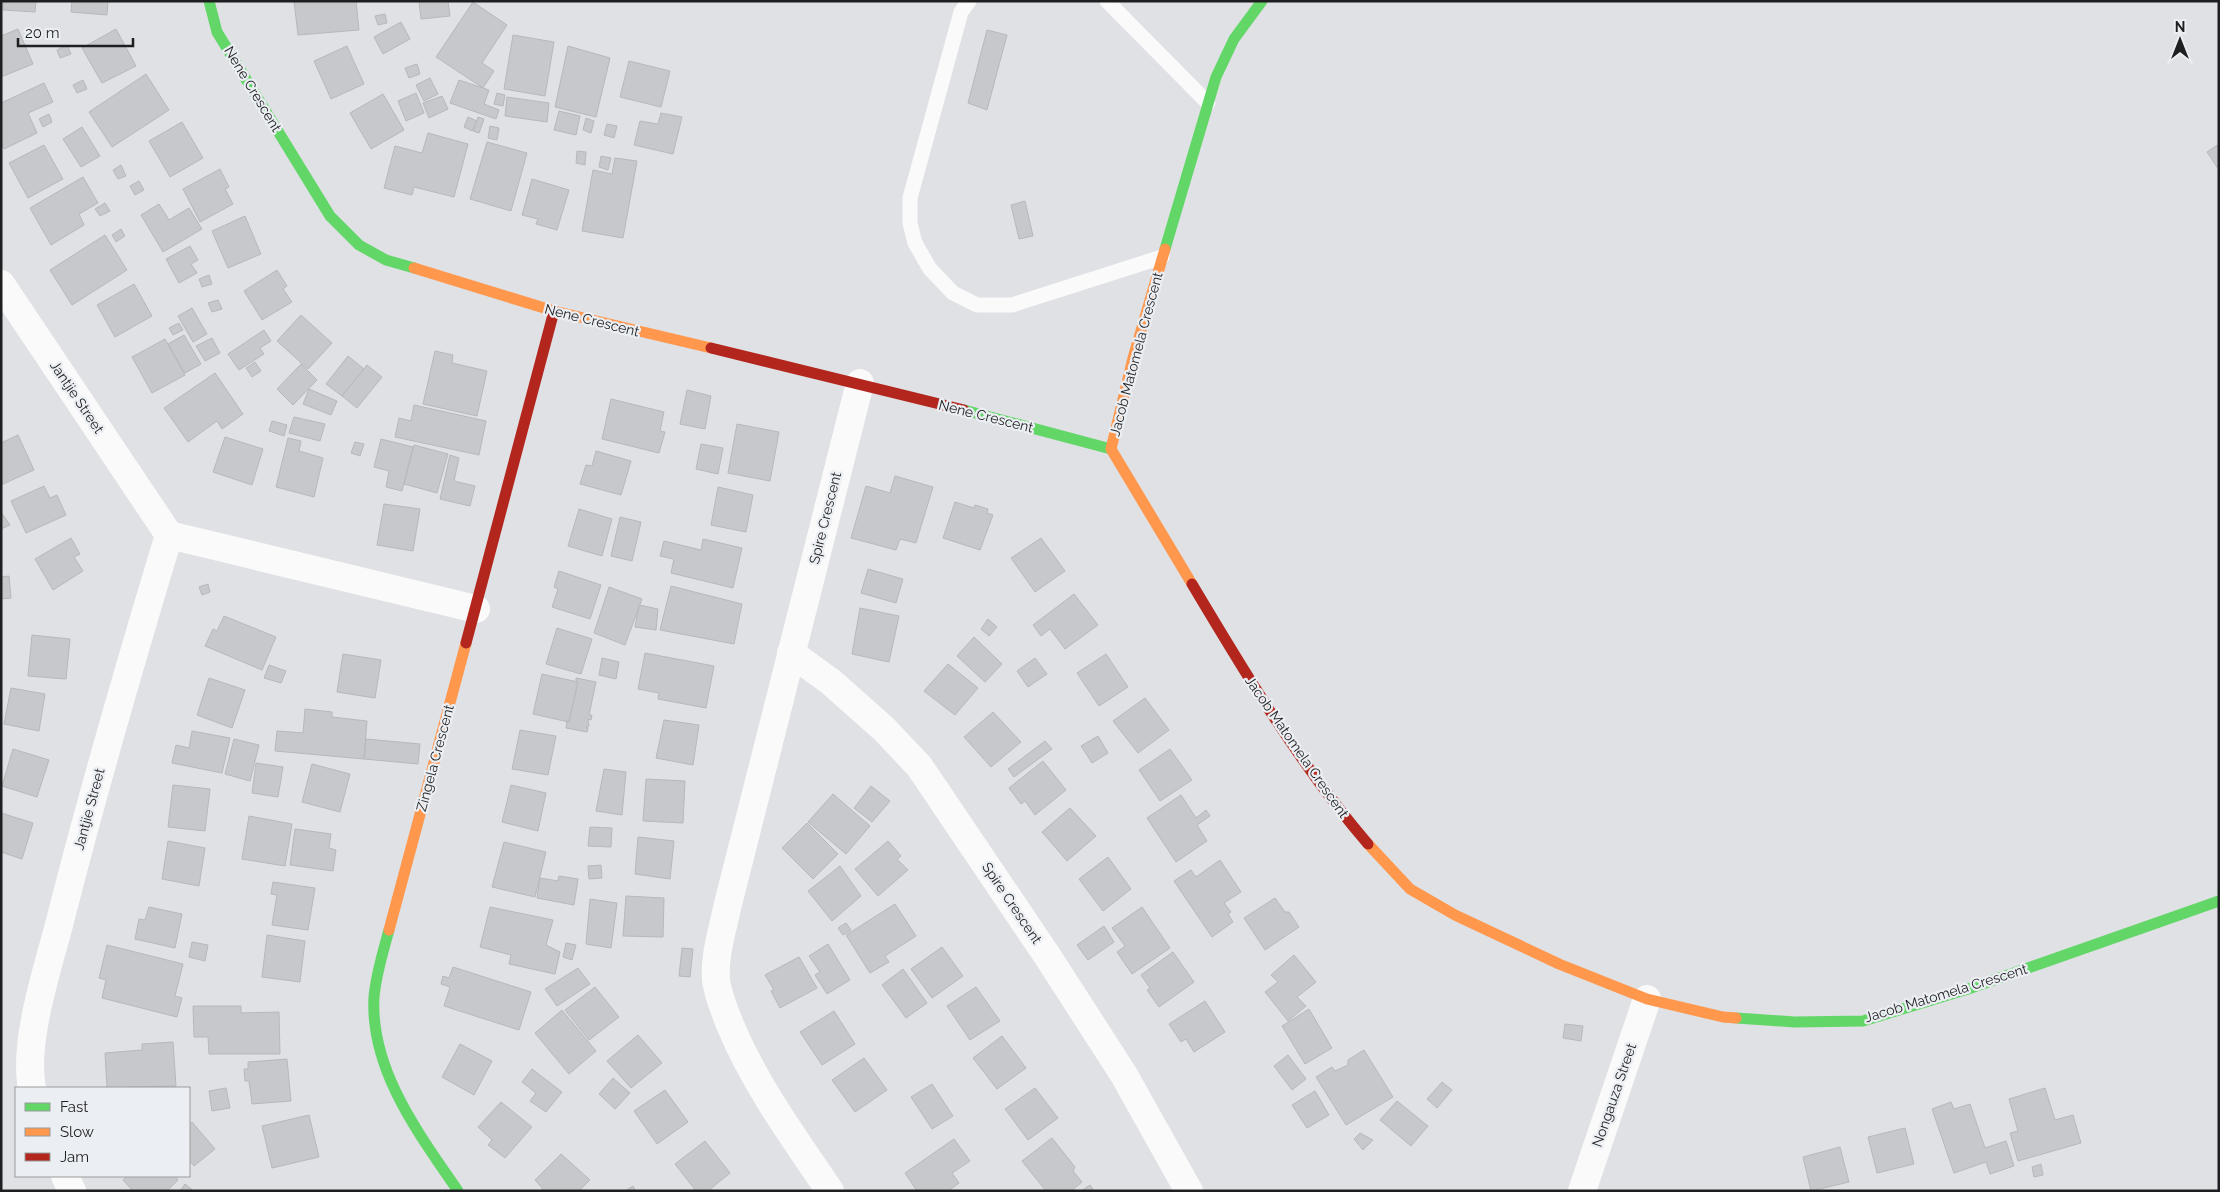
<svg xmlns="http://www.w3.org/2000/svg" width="2220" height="1192" font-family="Raleway,sans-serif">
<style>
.building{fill:#c7c8cb;stroke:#b7b8bb}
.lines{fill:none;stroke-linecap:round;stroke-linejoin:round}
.lane{stroke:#fafafb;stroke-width:15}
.street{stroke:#fafafb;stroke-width:28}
.fast{stroke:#63d668;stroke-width:11}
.slow{stroke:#ff974d;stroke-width:11}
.jam{stroke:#b3261e;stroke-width:11}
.labels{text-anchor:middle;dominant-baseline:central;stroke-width:4.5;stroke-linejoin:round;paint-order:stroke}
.street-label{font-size:14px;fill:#1e1f20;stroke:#ebeef2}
</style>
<rect width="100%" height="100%" fill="#dfe1e4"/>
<g class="building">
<path d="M3 1H36L35 12 3 10Z"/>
<path d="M72 1H108L107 15 71 12Z"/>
<path d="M294 1H356L359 30 298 35Z"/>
<path d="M419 1H448L450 16 421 19Z"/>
<path d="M473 2 507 25 482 63 494 71 483 88 436 57Z"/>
<path d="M385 14 387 23 378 25 375 16Z"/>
<path d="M401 22 410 39 383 54 374 37Z"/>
<path d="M18 29 33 64 1 77V36Z"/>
<path d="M116 29 136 66 102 83 82 48Z"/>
<path d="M987 30 1007 35 987 110 968 103Z"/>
<path d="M513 35 554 42 545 96 504 89Z"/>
<path d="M67 45 71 54 60 58 57 50Z"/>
<path d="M347 46 364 84 331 99 314 61Z"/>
<path d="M568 46 610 58 596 117 555 107Z"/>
<path d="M629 61 670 71 661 107 620 97Z"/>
<path d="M417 64 420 74 409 78 405 68Z"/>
<path d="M146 74 169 110 112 147 89 112Z"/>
<path d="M430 78 438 94 424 101 416 85Z"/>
<path d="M83 80 87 89 77 93 73 85Z"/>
<path d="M459 80 489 90 484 104 499 110 496 119 450 103Z"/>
<path d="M44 83 53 102 28 113 37 133 4 149 1 142V103Z"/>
<path d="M416 93 424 113 406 121 398 101Z"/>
<path d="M497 93 505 95 503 106 494 104Z"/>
<path d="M383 94 404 130 371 149 350 113Z"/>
<path d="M442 96 448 109 429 118 423 103Z"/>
<path d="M507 97 549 103 547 122 505 116Z"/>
<path d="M559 111 580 116 576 135 554 130Z"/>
<path d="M661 113 682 117 673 154 634 145 640 121 658 124Z"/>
<path d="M49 114 52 122 43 127 39 119Z"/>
<path d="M468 117 477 121 472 131 464 127Z"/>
<path d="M478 117 484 119 479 133 473 131Z"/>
<path d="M586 118 594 121 591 133 583 130Z"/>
<path d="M182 122 203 158 170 177 149 141Z"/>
<path d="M607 124 617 126 614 138 604 135Z"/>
<path d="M490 126 499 128 497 140 488 138Z"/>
<path d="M82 127 100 156 81 167 63 139Z"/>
<path d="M428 133 468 144 454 197 414 187 412 195 384 188 395 146 422 153Z"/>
<path d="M487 142 527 153 511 211 470 199Z"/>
<path d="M2219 144V170L2207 152Z"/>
<path d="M44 145 63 179 28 198 9 163Z"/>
<path d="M577 151 586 152 585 165 576 163Z"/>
<path d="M601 156 611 158 608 170 599 167Z"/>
<path d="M615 158 637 161 623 238 582 231 593 170 612 174Z"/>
<path d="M121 165 126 176 118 179 113 170Z"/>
<path d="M220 169 229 187 225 189 233 204 200 222 183 189Z"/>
<path d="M83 177 98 203 79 214 84 225 51 245 30 208Z"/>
<path d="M532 179 569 190 557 230 536 224 538 219 522 215Z"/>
<path d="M139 181 144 190 135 195 130 186Z"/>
<path d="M1025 201 1033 236 1019 239 1011 205Z"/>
<path d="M105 203 110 211 100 216 95 209Z"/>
<path d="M159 204 169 220 189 208 202 229 163 252 141 215Z"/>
<path d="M245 216 261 254 228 268 212 231Z"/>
<path d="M121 229 125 236 116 242 112 235Z"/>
<path d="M105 235 127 270 72 305 50 270Z"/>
<path d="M190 246 198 260 191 264 197 273 179 283 166 259Z"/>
<path d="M277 270 287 286 283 289 292 302 262 320 244 291Z"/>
<path d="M209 275 212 284 202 287 199 279Z"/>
<path d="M134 284 152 316 115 337 97 305Z"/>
<path d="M218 300 222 309 212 312 208 303Z"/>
<path d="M192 308 207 334 193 342 178 316Z"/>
<path d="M301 315 332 343 308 369 277 341Z"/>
<path d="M179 323 183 330 173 335 169 328Z"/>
<path d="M264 330 271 341 260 348 264 354 239 370 228 354Z"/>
<path d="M184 335 201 364 185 373 168 344Z"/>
<path d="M212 338 220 353 205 361 196 346Z"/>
<path d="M165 339 185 375 152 393 132 357Z"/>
<path d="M435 351 453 355 452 363 487 371 477 416 423 404Z"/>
<path d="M348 356 364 369 342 396 326 384Z"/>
<path d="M255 362 261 371 252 377 246 368Z"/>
<path d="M301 364 317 380 293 405 277 389Z"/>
<path d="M367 365 382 377 357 408 342 396Z"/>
<path d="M215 373 243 414 222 429 217 421 188 442 164 408Z"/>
<path d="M309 389 337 401 331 415 303 404Z"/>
<path d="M687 390 711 396 705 429 680 424Z"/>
<path d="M611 399 664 412 660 431 665 432 659 453 602 439Z"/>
<path d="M414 405 486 421 479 455 395 437 399 418 411 421Z"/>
<path d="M294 417 325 424 320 441 289 433Z"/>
<path d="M272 421 287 425 284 436 269 431Z"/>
<path d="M737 424 779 432 770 481 728 473Z"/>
<path d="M18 435 34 470 1 485V443Z"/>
<path d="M225 437 263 449 252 485 213 472Z"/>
<path d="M288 438 301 441 299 451 323 458 314 497 276 487Z"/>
<path d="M381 439 413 447 402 491 386 487 389 471 374 467Z"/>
<path d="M355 442 364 444 360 456 351 453Z"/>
<path d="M701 444 723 448 718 474 696 469Z"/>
<path d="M414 445 448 454 437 493 404 484Z"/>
<path d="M596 451 631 461 621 495 580 484 586 465 592 466Z"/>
<path d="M450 455 459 458 454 481 475 486 470 506 440 499Z"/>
<path d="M895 476 933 487 916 543 900 539 896 550 851 538 866 486 890 493Z"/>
<path d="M44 486 50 498 57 495 66 515 26 533 11 501Z"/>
<path d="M718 487 753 495 746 532 711 525Z"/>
<path d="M955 502 974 508 975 505 988 509 987 513 993 515 980 550 943 538Z"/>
<path d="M384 504 420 509 413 551 377 545Z"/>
<path d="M579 509 612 519 602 556 568 546Z"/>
<path d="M1 512 10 525 1 529Z"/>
<path d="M620 517 641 522 632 561 611 556Z"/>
<path d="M71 538 80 554 74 557 83 571 53 590 35 559Z"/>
<path d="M1041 538 1065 571 1035 592 1011 558Z"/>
<path d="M703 539 742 548 733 588 671 573 674 559 660 556 664 541 701 550Z"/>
<path d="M868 569 903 579 896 603 861 593Z"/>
<path d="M559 571 601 585 590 619 552 607 558 589 554 587Z"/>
<path d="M9 576 11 598 1 599V577Z"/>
<path d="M208 584 210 592 202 595 199 587Z"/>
<path d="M671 586 742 604 734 644 660 630Z"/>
<path d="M609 587 642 599 625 645 594 633Z"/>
<path d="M1074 594 1098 625 1065 649 1050 629 1041 636 1033 625Z"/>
<path d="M639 605 658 609 656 630 635 627Z"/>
<path d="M860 608 899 616 889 662 852 654Z"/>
<path d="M224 616 276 637 262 670 205 646 213 629 217 631Z"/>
<path d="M988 619 997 627 989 636 981 629Z"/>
<path d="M557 628 592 639 581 674 546 664Z"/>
<path d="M32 635 70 639 66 679 28 676Z"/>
<path d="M974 637 1002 664 985 682 957 656Z"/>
<path d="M645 653 714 666 706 708 658 699 659 693 638 689Z"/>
<path d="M343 654 381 660 375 698 337 692Z"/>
<path d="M1106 654 1128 687 1099 706 1077 673Z"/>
<path d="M602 658 619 662 616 679 599 675Z"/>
<path d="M1035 658 1047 674 1028 687 1017 671Z"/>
<path d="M948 664 978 688 955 715 924 691Z"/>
<path d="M269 665 286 671 281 683 264 678Z"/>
<path d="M542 674 578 682 569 722 533 714Z"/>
<path d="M209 678 245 690 232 728 197 715Z"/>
<path d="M576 678 596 682 589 715H592L591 720 588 719 589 726 586 727 588 728 587 732 566 728 567 721 569 722 578 682H576Z"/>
<path d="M11 688 45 694 39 731 4 724Z"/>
<path d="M1145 698 1169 730 1138 753 1113 721Z"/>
<path d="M305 709 332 712V717L367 721 364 759 275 751 277 731 303 733Z"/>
<path d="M993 712 1021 742 991 767 964 737Z"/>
<path d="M664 720 699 725 693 765 656 758Z"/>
<path d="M520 730 556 736 548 775 512 769Z"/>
<path d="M192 731 230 738 222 773 172 763 176 745 189 748Z"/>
<path d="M1098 736 1108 753 1092 763 1081 746Z"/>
<path d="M234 739 259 745 250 781 225 774Z"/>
<path d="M366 739 420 744 418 764 364 759Z"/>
<path d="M1045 741 1052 749 1014 777 1008 769Z"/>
<path d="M13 749 49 760 37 797 2 786Z"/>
<path d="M1170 749 1192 780 1160 801 1139 770Z"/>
<path d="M1043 761 1066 790 1035 815 1025 801 1021 804 1009 788Z"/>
<path d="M256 763 283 767 278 797 252 793Z"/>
<path d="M312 764 350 774 340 812 302 802Z"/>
<path d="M604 769 626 772 622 815 596 811Z"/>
<path d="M646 779 685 781 683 823 643 821Z"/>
<path d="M173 785 210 789 205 831 168 827Z"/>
<path d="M511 785 546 793 538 831 502 822Z"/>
<path d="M871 786 890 801 872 822 854 808Z"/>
<path d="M833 794 870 826 846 854 808 822Z"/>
<path d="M1181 795 1196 818 1206 810 1210 816 1197 825 1207 841 1176 862 1147 818Z"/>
<path d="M1070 808 1096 836 1067 861 1042 832Z"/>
<path d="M1 813 33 823 22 859 1 852Z"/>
<path d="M249 816 292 824 285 866 242 859Z"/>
<path d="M807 823 838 854 813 879 782 848Z"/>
<path d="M590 827 612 828 611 847 588 846Z"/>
<path d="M295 829 331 834 329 848 336 850 333 871 290 865Z"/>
<path d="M638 837 674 841 670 879 635 874Z"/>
<path d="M168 841 205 848 199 886 162 879Z"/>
<path d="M888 841 901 856 897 859 908 870 878 896 855 869Z"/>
<path d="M504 842 546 852 535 897 492 887Z"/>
<path d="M1108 857 1131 889 1103 911 1079 879Z"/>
<path d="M1220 860 1241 892 1224 903 1231 912 1228 914 1233 922 1212 937 1174 881 1191 870 1196 877Z"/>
<path d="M601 865 602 878 589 879 588 866Z"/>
<path d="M840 866 861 896 832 921 808 891Z"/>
<path d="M559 876 578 879 574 905 537 898 540 878 558 881Z"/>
<path d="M273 882 315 888 308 930 272 925 277 895 271 894Z"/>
<path d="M626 896 664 898 663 937 623 936Z"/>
<path d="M1275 898 1285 912H1289L1299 927 1265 950 1244 918Z"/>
<path d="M590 899 617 903 611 948 586 944Z"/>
<path d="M895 904 916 936 885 956 889 962 870 973 846 935Z"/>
<path d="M149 907 182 914 175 948 135 939 139 919 145 920Z"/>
<path d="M490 907 553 920 546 945 560 952 555 974 509 964 511 955 480 947Z"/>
<path d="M1142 907 1170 948 1132 974 1117 952 1125 946 1112 928Z"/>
<path d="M846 923 851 930 843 935 838 928Z"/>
<path d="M1104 926 1114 942 1088 960 1077 945Z"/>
<path d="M267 935 305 941 300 982 262 977Z"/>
<path d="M192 942 208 945 205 961 189 957Z"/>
<path d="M566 943 576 945 572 960 563 957Z"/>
<path d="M828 944 850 980 827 994 815 975 820 972 809 956Z"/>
<path d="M107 945 183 964 175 996 182 998 177 1017 102 998 106 980 99 978Z"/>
<path d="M942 947 963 976 932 998 911 969Z"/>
<path d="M682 948 693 949 690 977 679 976Z"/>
<path d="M1173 952 1194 982 1159 1007 1147 990 1150 988 1141 975Z"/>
<path d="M1294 955 1316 982 1297 997 1306 1006 1288 1021 1265 992 1278 982 1271 975Z"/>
<path d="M799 957 817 988 780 1008 771 991 774 990 765 975Z"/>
<path d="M453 967 531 992 519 1030 444 1006 450 987 441 984 443 976 449 978Z"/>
<path d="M578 968 590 984 557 1006 545 989Z"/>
<path d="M903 969 927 1003 906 1018 882 985Z"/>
<path d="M595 987 619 1017 589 1040 565 1010Z"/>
<path d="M976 987 1000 1021 970 1040 947 1006Z"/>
<path d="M1205 1001 1225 1032 1194 1052 1186 1039 1181 1042 1169 1024Z"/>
<path d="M193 1006H241V1013L279 1012 280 1054H209L208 1037H194Z"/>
<path d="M1309 1009 1332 1048 1305 1064 1282 1026Z"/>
<path d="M562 1010 596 1051 569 1074 535 1033Z"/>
<path d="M834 1011 855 1044 822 1065 800 1032Z"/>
<path d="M1565 1024 1583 1026 1581 1041 1563 1038Z"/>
<path d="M638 1035 662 1063 631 1088 607 1061Z"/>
<path d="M1002 1036 1026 1068 997 1089 973 1058Z"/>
<path d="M173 1042 176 1086 107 1088 105 1053 142 1050V1044Z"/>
<path d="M460 1044 492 1061 474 1095 442 1077Z"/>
<path d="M1364 1050 1393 1097 1346 1125 1316 1077 1332 1067 1335 1071 1348 1065V1060Z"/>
<path d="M1288 1055 1306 1079 1292 1090 1274 1066Z"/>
<path d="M864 1058 887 1090 855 1112 832 1080Z"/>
<path d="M287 1059 291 1101 252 1104 249 1081H245L244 1069H248V1062Z"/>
<path d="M532 1069 562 1092 546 1112 530 1101 536 1093 522 1082Z"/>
<path d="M613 1078 630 1093 615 1109 599 1094Z"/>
<path d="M1442 1082 1452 1090 1437 1108 1427 1099Z"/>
<path d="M932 1084 953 1116 932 1129 911 1097Z"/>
<path d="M226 1088 230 1108 212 1111 209 1091Z"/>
<path d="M1035 1088 1058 1118 1028 1140 1005 1109Z"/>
<path d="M2045 1088 2055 1120 2073 1115 2081 1143 2018 1161 2010 1133 2018 1131 2009 1099Z"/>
<path d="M665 1090 688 1122 657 1144 634 1111Z"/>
<path d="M1315 1091 1329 1115 1307 1128 1292 1105Z"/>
<path d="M1397 1101 1428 1126 1411 1146 1380 1120Z"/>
<path d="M501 1102 532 1127 505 1158 488 1145 492 1140 478 1127Z"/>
<path d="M1951 1102 1954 1109 1970 1104 1985 1148 2006 1141 2014 1166 1990 1174 1986 1162 1954 1173 1932 1109Z"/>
<path d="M309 1115 319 1157 272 1168 262 1126Z"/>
<path d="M192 1122 215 1149 194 1166 189 1160V1125Z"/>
<path d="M1905 1128 1914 1164 1877 1173 1868 1137Z"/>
<path d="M1360 1133 1373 1140 1363 1150 1354 1139Z"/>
<path d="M1052 1138 1075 1167 1073 1171 1082 1182 1071 1191H1046L1022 1161Z"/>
<path d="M954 1139 970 1161 952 1173 959 1183 948 1191H917L905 1173Z"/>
<path d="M705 1141 730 1173 708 1191H696L675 1164Z"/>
<path d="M1840 1147 1849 1182 1811 1191 1803 1157Z"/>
<path d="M561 1154 590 1180 579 1191H541L543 1189 535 1180Z"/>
<path d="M2041 1164 2043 1175 2034 1177 2032 1167Z"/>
<path d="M128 1176H175L178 1180 167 1191H133L123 1180Z"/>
<path d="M185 1184 194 1191H180Z"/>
<path d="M1090 1185 1094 1191H1081Z"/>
<path d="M633 1186 636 1191H625Z"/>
</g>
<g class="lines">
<g class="lane">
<path d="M969 1 961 12 910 198V223L915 243 930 269 953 293 977 305H1012L1162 257"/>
<path d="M1107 1 1208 103"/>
</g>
<g class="street">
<path d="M1 284 169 535C130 664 92 794 59 925 47 970 23 1043 32 1088"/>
<path d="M169 535 476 609"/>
<path d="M791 653 831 682 884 729 919 766 1048 957 1124 1075 1189 1191"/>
<path d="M65 1176 72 1191"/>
<path d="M830 1191C794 1138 756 1086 731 1027 725 1012 718 996 716 980 714 955 723 928 728 904L860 383"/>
<path d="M1582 1191 1647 999"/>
</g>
<g class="fast">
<path d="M209 1 217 32 330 216 359 245 386 260 414 268"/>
<path d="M1165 249 1216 77 1234 39 1262 1"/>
<path d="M964 410 1111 449"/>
<path d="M389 930C383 952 376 974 374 997 370 1070 419 1134 458 1191"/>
<path d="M1736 1018 1795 1022 1863 1021 1968 989 2219 901"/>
</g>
<g class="slow">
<path d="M1165 249 1133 358 1111 449 1192 584"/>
<path d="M414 268 554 311 711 348"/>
<path d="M1368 844 1410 889 1455 915 1559 964 1647 999 1723 1017 1736 1018"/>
<path d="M389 930 466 643"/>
</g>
<g class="jam">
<path d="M711 348 964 410"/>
<path d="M1192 584C1245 673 1300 765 1368 844"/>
<path d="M466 643 554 311"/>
</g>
</g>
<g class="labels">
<g class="street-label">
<text transform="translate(253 89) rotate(59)">Nene Crescent</text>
<text transform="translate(592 320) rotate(14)">Nene Crescent</text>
<text transform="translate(1136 354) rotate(-75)">Jacob Matomela Crescent</text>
<text transform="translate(77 397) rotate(56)">Jantjie Street</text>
<text transform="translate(986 416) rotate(14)">Nene Crescent</text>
<text transform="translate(825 518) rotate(-76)">Spire Crescent</text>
<text transform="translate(1297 747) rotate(55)">Jacob Matomela Crescent</text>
<text transform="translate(435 758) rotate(-75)">Zingela Crescent</text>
<text transform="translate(89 809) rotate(-75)">Jantjie Street</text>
<text transform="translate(1012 903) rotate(56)">Spire Crescent</text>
<text transform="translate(1946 993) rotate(-17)">Jacob Matomela Crescent</text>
<text transform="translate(1614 1095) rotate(-71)">Nongauza Street</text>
</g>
</g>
<rect width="2220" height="1192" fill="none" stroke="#1e1f20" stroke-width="5"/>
<rect x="15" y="1087" width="175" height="90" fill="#ebeef2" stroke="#999b9e"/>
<rect x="25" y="1103" width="25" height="8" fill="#63d668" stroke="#999b9e"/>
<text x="60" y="1112" font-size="15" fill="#1e1f20">Fast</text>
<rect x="25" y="1128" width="25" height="8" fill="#ff974d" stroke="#999b9e"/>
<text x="60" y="1137" font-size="15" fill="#1e1f20">Slow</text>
<rect x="25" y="1153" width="25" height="8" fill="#b3261e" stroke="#999b9e"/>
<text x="60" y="1162" font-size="15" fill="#1e1f20">Jam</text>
<g transform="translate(2180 40)" stroke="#ebeef2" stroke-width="4" paint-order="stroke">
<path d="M0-4L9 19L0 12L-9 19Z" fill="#1e1f20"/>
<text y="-8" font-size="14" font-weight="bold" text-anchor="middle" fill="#1e1f20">N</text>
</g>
<path d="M18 38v8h115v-8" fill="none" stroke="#1e1f20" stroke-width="2.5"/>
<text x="25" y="38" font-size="15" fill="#1e1f20" stroke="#ebeef2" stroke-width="4" paint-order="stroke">20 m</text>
</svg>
